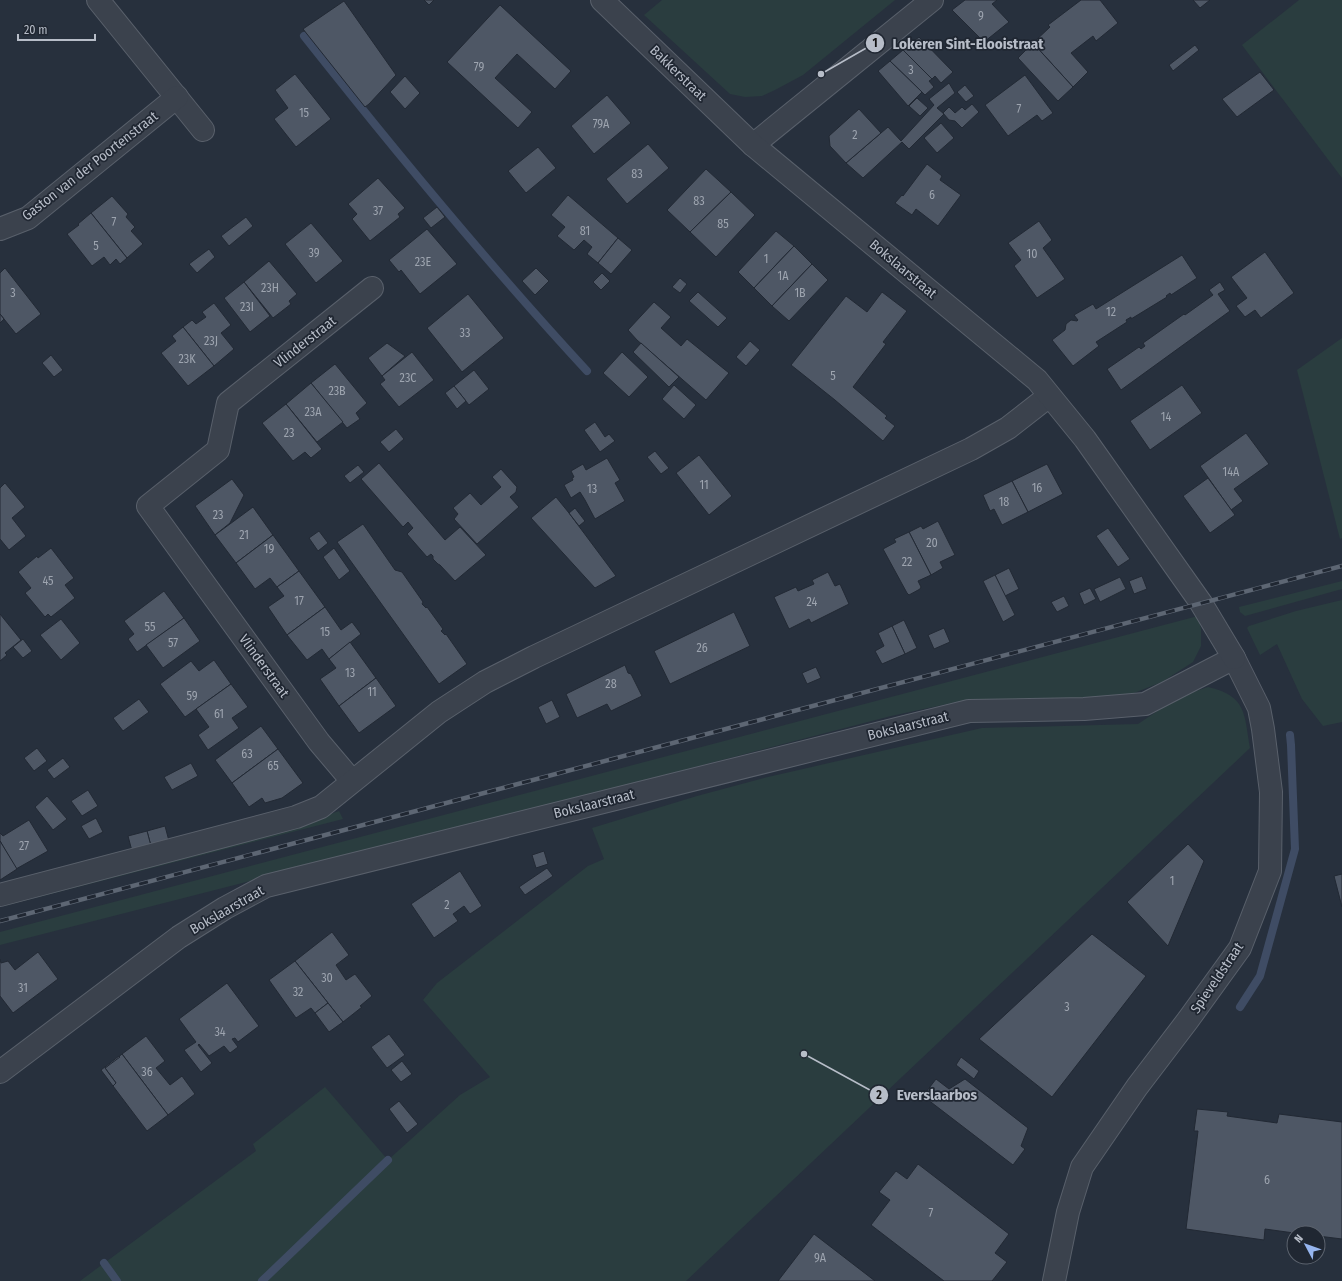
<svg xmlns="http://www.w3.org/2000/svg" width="1342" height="1281" font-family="'Fira Sans Condensed',sans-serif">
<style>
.green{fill:#2a3d3f}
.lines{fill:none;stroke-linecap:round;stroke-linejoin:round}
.stream{stroke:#3f4c64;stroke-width:8}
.building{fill:#4e5765;stroke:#222934}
.minor-casing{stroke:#59606b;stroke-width:24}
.tertiary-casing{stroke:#59606b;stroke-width:24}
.minor{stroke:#3b424d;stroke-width:22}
.tertiary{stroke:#3b424d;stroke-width:22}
.rail-casing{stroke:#5d6673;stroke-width:4.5}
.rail{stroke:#202732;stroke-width:3;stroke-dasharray:9;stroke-linecap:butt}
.labels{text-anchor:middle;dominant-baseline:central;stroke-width:3.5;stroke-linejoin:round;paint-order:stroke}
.number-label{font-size:12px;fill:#9da4af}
.street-label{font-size:14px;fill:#b7bdc8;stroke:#202732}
.leader{fill:none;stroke:#b7bdc8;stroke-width:1.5}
.callout-dot{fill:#b7bdc8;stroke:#202732;stroke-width:1.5}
.mark-label{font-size:12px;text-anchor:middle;font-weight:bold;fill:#111}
.callout-label{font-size:15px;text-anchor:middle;font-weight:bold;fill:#b7bdc8;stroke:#202732;stroke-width:3.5;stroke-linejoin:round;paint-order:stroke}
</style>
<rect width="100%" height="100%" fill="#27303d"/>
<g class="green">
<path d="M662 0H895L803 75 775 90 762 96 745 97 730 94 644 15Z"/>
<path d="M1299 0H1342V178L1242 45Z"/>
<path d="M1342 338V538L1340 539 1297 370Z"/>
<path d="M1342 581V589L1245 616 1240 612 1239 607Z"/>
<path d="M1342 600V722L1323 726 1302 699 1277 644 1260 655 1247 628 1249 626 1296 611Z"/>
<path d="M1198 616 1201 629V646L1193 662 1162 682 1134 693 1114 698H1057L961 701 891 716 603 791 0 945V932Z"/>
<path d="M1208 687C1247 696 1244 714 1250 748L686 1281H80L256 1151 253 1144 325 1087 388 1160 460 1095 490 1077 423 1000 437 983 588 866 604 859 592 828 697 796 768 777 982 728 1138 724 1162 708 1193 692Z"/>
<path d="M339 811 343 819 0 907V902L313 820Z"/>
</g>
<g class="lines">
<g class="stream">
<path d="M304 36C395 151 488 264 587 371"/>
<path d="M1240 1007 1260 976 1295 849 1291 745 1290 735"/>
<path d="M104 1263 117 1281"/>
<path d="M262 1281 388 1160"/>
</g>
</g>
<g class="building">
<path d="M424 0H434L429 5Z"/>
<path d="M965 0H997L992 4 1009 22 984 42 952 10Z"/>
<path d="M1081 0H1100L1118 23 1096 41 1093 36 1071 53 1088 72 1073 87 1033 43 1050 27 1048 25Z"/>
<path d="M1193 0H1210L1200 8Z"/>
<path d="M344 1 396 75 369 104 365 107 303 29Z"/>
<path d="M500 5 571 71 555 89 517 54 495 78 532 112 518 128 447 62Z"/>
<path d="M919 37 953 72 941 83 935 76 932 79 903 50Z"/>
<path d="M1033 43 1073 87 1058 101 1018 58Z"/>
<path d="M1195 45 1199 50 1173 71 1169 65Z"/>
<path d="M903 50 932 79 929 81 934 87 925 95 890 61Z"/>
<path d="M890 61 922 92 908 106 878 71Z"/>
<path d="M1260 72 1274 90 1237 117 1222 99Z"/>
<path d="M295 74 331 119 296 147 274 119 288 108 275 90Z"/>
<path d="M1025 75 1053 113 1042 121 1037 115 1008 136 985 105Z"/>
<path d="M405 76 420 93 405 109 390 92Z"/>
<path d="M949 83 955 93 937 108 944 114 909 149 902 142 863 178 846 163 888 127 901 141 934 105 929 99Z"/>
<path d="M965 85 974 96 966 102 957 92Z"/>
<path d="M607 95 631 123 594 154 571 126Z"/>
<path d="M917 98 928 108 920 116 909 106Z"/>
<path d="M972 104 979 112 962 128 955 121 949 120 943 113 949 107 955 113 962 107 965 110Z"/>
<path d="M859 109 881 133 846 163 830 146 829 136Z"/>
<path d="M941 123 954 138 937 153 924 138Z"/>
<path d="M648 144 669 168 627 204 606 179Z"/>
<path d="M538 147 556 168 526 193 508 171Z"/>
<path d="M927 164 942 176 940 180 961 195 938 226 916 209 912 215 895 203 902 195 903 196Z"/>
<path d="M706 169 731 192 690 232 667 210Z"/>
<path d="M378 178 405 208 398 214 400 217 370 241 352 219 357 214 348 204Z"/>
<path d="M731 192 755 215 716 257 690 232Z"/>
<path d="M568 195 618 238 598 263 587 254 592 247 584 240 574 250 557 236 565 227 551 215Z"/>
<path d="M112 196 128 214 126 217 135 227 131 231 143 244 127 258 91 213Z"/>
<path d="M437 207 445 217 431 228 423 218Z"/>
<path d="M91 213 127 258 120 264 116 259 110 265 104 257 92 266 67 234 79 225 78 224Z"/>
<path d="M246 217 253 226 229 246 221 236Z"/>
<path d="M1039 221 1052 240 1043 248 1065 279 1037 298 1014 266 1021 260 1008 243Z"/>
<path d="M311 223 343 261 316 283 285 244Z"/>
<path d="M427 229 457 264 420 294 401 270 399 272 389 260Z"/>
<path d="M776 231 794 246 754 288 738 272Z"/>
<path d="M618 238 632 250 611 274 598 263Z"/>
<path d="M794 246 812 264 772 306 754 288Z"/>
<path d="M209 249 215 257 197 273 189 264Z"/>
<path d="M1265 252 1294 293 1261 318 1255 310 1245 317 1236 306 1247 298 1231 277Z"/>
<path d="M1182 255 1197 278 1171 295 1170 293 1166 296 1167 297 1131 319V317L1126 320 1127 322 1096 342 1099 346 1073 366 1052 340 1065 330 1066 324 1071 320 1077 321 1078 320 1074 315 1093 304 1096 309Z"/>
<path d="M269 261 297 294 289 301 291 304 273 318 244 282Z"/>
<path d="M812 264 828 280 789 321 772 306Z"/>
<path d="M5 268 41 314 16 334 0 314V273Z"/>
<path d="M536 268 549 281 535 295 522 281Z"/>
<path d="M602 273 610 281 601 290 593 282Z"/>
<path d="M680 278 687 284 680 293 672 287Z"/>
<path d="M244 282 270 316 250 332 224 298Z"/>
<path d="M1220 282 1225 290 1218 294 1230 311 1121 390 1107 369 1139 347 1141 349 1145 346 1143 343 1184 314 1185 315 1213 295 1209 290Z"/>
<path d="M698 292 727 318 718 327 689 301Z"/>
<path d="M882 292 907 311 883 342 886 344 853 387 887 416 885 418 895 426 883 441 835 400 791 365 846 296 867 312Z"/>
<path d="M468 294 504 338 462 372 427 328Z"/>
<path d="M654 302 671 317 661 328 681 346 687 339 729 373 706 400 637 340 628 330Z"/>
<path d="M214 303 231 325 221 333 234 349 214 366 183 327 192 320 196 324 206 317 202 312Z"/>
<path d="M0 314 4 319 0 323Z"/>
<path d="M183 327 214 366 188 386 161 353 176 341 172 336Z"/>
<path d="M750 341 760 350 746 366 736 357Z"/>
<path d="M387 343 405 356 382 376 368 358Z"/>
<path d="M641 343 679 377 669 387 633 352Z"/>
<path d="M412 352 434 380 399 407 380 384 385 380 382 376Z"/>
<path d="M622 352 648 377 629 397 603 373Z"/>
<path d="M51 355 63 370 54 377 42 363Z"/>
<path d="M335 364 367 403 356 413 360 419 347 428 311 383Z"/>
<path d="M474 370 489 389 469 405 454 386Z"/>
<path d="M311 383 343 422 317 442 286 404Z"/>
<path d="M674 385 696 405 684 419 662 399Z"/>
<path d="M1182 385 1202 413 1150 450 1130 421Z"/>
<path d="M454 386 466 401 457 409 445 393Z"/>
<path d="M286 404 322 449 311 458 305 452 293 461 262 423Z"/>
<path d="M595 422 605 437 609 434 615 441 600 452 584 430Z"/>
<path d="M396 429 404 439 389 452 380 442Z"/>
<path d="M1246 433 1269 464 1234 489 1243 501 1231 510 1200 466Z"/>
<path d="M655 451 669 468 661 474 647 457Z"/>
<path d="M699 455 732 496 709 515 676 473Z"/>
<path d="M607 458 620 480 615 483 625 501 595 519 585 500 580 492 571 498 564 485 573 480 572 478 574 477 571 471 583 464 586 470Z"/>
<path d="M379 463 445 540 460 527 486 555 455 581 440 565 438 564 433 559V556L431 554 427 557 407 534 413 528 408 522 403 527 361 479Z"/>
<path d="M1047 464 1063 494 1028 512 1012 481Z"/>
<path d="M358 465 364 472 350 483 344 476Z"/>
<path d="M501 469 517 487 516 492 510 497 519 507 477 544 454 519 458 514 453 508 470 493 481 505 501 487 492 477Z"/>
<path d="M1208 478 1235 515 1210 533 1183 496Z"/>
<path d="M232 479 244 495 230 523 215 535 195 506Z"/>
<path d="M1012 481 1028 512 1002 525 994 509 990 511 983 495Z"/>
<path d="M5 483 25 507 12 518 26 536 9 550 0 539V488Z"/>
<path d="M556 497 569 513 616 576 595 588 531 518Z"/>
<path d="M253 507 273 535 236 563 215 535Z"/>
<path d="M575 508 585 521 579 526 569 513Z"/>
<path d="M938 521 955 555 940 562 943 568 931 575 909 532 921 526 923 529Z"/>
<path d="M363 524 395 570 402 572 423 602 422 604 426 608 427 607 443 629 441 631 445 635 446 634 467 664 439 684 337 542Z"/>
<path d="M1108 528 1130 559 1118 567 1096 536Z"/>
<path d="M319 531 328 543 318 551 309 538Z"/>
<path d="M909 532 931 575 918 581 921 587 920 589 909 595 907 593 883 549 896 542 894 539Z"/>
<path d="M273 535 299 571 277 587 270 578 255 589 236 563Z"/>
<path d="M51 548 74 578 65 585 75 598 51 617 48 614 45 617 25 593 31 588 18 572 37 556 38 558Z"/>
<path d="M334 548 350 571 339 580 323 557Z"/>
<path d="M1009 568 1019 589 1005 596 995 575Z"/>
<path d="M299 571 325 607 287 635 268 607 284 596 277 587Z"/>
<path d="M828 572 835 586 840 584 849 604 811 623 809 619 789 629 774 597 796 587 798 591 814 584 812 580Z"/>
<path d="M995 575 1015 615 1003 622 983 581Z"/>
<path d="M1142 576 1147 589 1134 594 1129 581Z"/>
<path d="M1120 577 1126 589 1100 602 1094 589Z"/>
<path d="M1090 588 1096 599 1084 605 1079 593Z"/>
<path d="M164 591 184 618 137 652 128 639 134 634 124 621Z"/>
<path d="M1064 596 1069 606 1057 612 1051 602Z"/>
<path d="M325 607 341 630 352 622 361 634 329 659 322 649 307 660 287 635Z"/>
<path d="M734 612 750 646 670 684 654 651Z"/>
<path d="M0 614 21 640 5 653 7 655 0 661Z"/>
<path d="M184 618 200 641 163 668 146 645Z"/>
<path d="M61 619 80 643 61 660 40 635Z"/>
<path d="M904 620 917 648 905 654 892 626Z"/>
<path d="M892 626 905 654 882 664 875 651 884 646 878 633Z"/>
<path d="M944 628 950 642 934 649 928 635Z"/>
<path d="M23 639 32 651 23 658 13 647Z"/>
<path d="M350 642 376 678 339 706 320 679 336 668 329 659Z"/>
<path d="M214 660 231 684 185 717 160 684 191 661 199 671Z"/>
<path d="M625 665 628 673 631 674 642 696 611 711 607 704 577 718 566 694Z"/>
<path d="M816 667 821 678 807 684 802 673Z"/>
<path d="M376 678 396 706 359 733 339 706Z"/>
<path d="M231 684 248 707 232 718 239 728 208 750 198 735 209 727 196 709Z"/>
<path d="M139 699 149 712 123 731 113 718Z"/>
<path d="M552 700 560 717 546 724 538 707Z"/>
<path d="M261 726 278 749 232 783 215 760Z"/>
<path d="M37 748 47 761 34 771 24 758Z"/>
<path d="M278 749 303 783 282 798 265 803 262 798 249 807 232 783Z"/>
<path d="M63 758 70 767 54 779 47 770Z"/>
<path d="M191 763 198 776 172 790 164 777Z"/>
<path d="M88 790 98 806 82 816 71 801Z"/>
<path d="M47 796 67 819 53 830 35 807Z"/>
<path d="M96 818 103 832 89 839 81 826Z"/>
<path d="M29 820 48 851 16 869 0 841V833L3 836Z"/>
<path d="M165 826 169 841 151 846 147 831Z"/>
<path d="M147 831 151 846 132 851 128 836Z"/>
<path d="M0 841 17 869 0 880Z"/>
<path d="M1188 844 1204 861 1168 946 1127 902Z"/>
<path d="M544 851 548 864 536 868 532 855Z"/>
<path d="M547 868 553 876 525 895 519 887Z"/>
<path d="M460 871 482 906 470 914 464 906 453 914 458 921 434 938 411 904Z"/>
<path d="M1342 874V907L1334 876Z"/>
<path d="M332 932 349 955 336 965 346 980 355 974 372 996 360 1006 362 1007 343 1022 295 961Z"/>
<path d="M1092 934 1146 976 1052 1097 979 1039Z"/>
<path d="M38 952 58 979 13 1013 0 996V959L1 963 8 961 15 970Z"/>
<path d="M295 961 328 1003 315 1013 311 1008 296 1018 269 980Z"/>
<path d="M227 983 259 1026 238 1042 235 1038 232 1039 238 1047 230 1053 224 1046 209 1056 199 1044 198 1045 212 1063 201 1072 184 1050 196 1042 179 1019Z"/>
<path d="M328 1003 343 1022 329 1032 315 1013Z"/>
<path d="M389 1034 405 1055 387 1068 371 1047Z"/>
<path d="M146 1036 165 1061 156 1068 170 1085 182 1076 195 1094 168 1115 122 1054Z"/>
<path d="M122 1054 168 1115 147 1131 113 1086 116 1083 105 1068Z"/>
<path d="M119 1056 120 1057 105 1068 116 1083 113 1086 101 1070Z"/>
<path d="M961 1057 979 1071 974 1079 956 1065Z"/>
<path d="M402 1061 412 1074 401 1082 391 1070Z"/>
<path d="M936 1079 949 1089 965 1079 1028 1128 1021 1146 1025 1149 1013 1165 923 1096Z"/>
<path d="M399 1101 418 1124 407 1133 389 1109Z"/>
<path d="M1197 1109 1228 1112 1227 1116 1277 1123 1279 1114 1342 1122V1239L1318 1236V1233H1294L1265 1229 1264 1240 1186 1229 1198 1131H1194Z"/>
<path d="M918 1164 1009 1234 995 1253 1007 1262 992 1281H944L871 1225 890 1200 879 1192 896 1171 907 1179Z"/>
<path d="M814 1234 875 1281H778Z"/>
</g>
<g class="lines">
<defs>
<g id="minor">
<path d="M98 0 203 130"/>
<path d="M753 145 932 0"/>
<path d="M0 229 28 218 177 97"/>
<path d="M352 781 319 742 148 506 218 450 228 403 372 288"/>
<path d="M0 895 296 817 321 807 439 712 485 682 534 657 971 449 1008 428 1049 396"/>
<path d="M0 1072 179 937 225 908 266 886 969 711 1084 709 1145 704 1234 658 1259 708 1263 729 1271 792 1270 871 1240 948 1188 1020 1137 1087 1082 1167 1068 1212 1054 1281"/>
</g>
<path id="tertiary" d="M602 0 753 145 1037 380 1085 439 1201 603 1234 658"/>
</defs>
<use href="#minor" class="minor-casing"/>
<use href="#tertiary" class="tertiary-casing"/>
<use href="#minor" class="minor"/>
<use href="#tertiary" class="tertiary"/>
<defs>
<path id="rail" d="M0 921 1342 566"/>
</defs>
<use href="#rail" class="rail-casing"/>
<use href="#rail" class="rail"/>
</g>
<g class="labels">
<g class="number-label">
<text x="981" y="16">9</text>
<text x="479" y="67">79</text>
<text x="911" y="70">3</text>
<text x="1019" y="109">7</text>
<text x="304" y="113">15</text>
<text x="601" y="124">79A</text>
<text x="855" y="135">2</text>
<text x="637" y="174">83</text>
<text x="932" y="195">6</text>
<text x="699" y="201">83</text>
<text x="378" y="211">37</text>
<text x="114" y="222">7</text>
<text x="723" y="224">85</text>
<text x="585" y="231">81</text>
<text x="96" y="246">5</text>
<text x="314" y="253">39</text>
<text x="1032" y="254">10</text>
<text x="766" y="259">1</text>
<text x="423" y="262">23E</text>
<text x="783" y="276">1A</text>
<text x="270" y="288">23H</text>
<text x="13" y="293">3</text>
<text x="800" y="293">1B</text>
<text x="247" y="307">23I</text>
<text x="1111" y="312">12</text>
<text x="465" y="333">33</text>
<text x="211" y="341">23J</text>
<text x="187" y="359">23K</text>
<text x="833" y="376">5</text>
<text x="408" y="378">23C</text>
<text x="337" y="391">23B</text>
<text x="313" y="412">23A</text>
<text x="1166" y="417">14</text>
<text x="289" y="433">23</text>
<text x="1231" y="472">14A</text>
<text x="704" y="485">11</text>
<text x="1037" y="488">16</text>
<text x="592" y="489">13</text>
<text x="1004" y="502">18</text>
<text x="218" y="515">23</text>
<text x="244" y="535">21</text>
<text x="932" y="543">20</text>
<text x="269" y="549">19</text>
<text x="907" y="562">22</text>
<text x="48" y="581">45</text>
<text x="299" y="601">17</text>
<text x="812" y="602">24</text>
<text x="150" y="627">55</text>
<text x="325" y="632">15</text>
<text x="173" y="643">57</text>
<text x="702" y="648">26</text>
<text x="350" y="673">13</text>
<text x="611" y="684">28</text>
<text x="372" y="692">11</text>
<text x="192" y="696">59</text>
<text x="219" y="714">61</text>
<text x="247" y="754">63</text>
<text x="273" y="766">65</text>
<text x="24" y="846">27</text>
<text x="1172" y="881">1</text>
<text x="447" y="905">2</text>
<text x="327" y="978">30</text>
<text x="23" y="988">31</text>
<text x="298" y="992">32</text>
<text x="1067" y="1007">3</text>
<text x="220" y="1032">34</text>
<text x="147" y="1072">36</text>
<text x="1267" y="1180">6</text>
<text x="931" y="1213">7</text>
<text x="820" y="1258">9A</text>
</g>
<g class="street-label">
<text transform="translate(678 73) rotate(44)">Bakkerstraat</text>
<text transform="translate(90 166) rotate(-38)">Gaston van der Poortenstraat</text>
<text transform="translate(903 269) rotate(40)">Bokslaarstraat</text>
<text transform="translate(305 342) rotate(-38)">Vlinderstraat</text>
<text transform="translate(264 666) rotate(54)">Vlinderstraat</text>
<text transform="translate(908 726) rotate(-14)">Bokslaarstraat</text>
<text transform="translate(594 804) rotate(-14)">Bokslaarstraat</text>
<text transform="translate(227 910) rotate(-30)">Bokslaarstraat</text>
<text transform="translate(1217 978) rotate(-56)">Spieveldstraat</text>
</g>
</g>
<path class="leader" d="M821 74L875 43M804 1054L879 1095"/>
<g class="callout-dot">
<circle cx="821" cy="74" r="4"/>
<circle cx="804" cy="1054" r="4"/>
<circle cx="875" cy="43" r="10"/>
<circle cx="879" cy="1095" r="10"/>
</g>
<g class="mark-label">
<text x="875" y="47">1</text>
<text x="879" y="1099">2</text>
</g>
<g class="callout-label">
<text x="968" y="49">Lokeren Sint-Elooistraat</text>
<text x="937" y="1100">Everslaarbos</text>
</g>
<g transform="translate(1306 1245) rotate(311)"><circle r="19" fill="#202732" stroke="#5c636e"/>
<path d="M0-3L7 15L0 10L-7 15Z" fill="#96b5ee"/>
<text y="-6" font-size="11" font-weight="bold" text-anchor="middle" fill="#b7bdc8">N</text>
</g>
<path d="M18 34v6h77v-6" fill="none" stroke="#b7bdc8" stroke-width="2"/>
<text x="24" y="34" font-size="12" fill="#b7bdc8" stroke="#202732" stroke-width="3" paint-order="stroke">20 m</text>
</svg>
